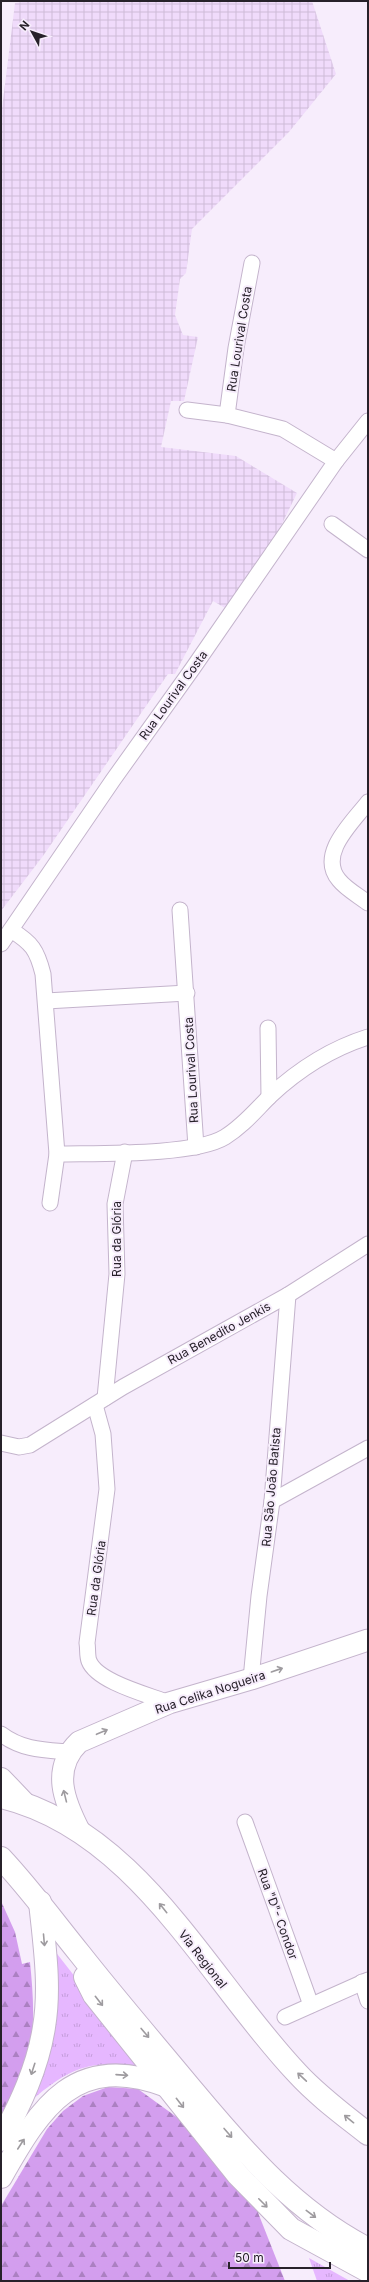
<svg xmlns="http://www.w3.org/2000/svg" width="369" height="2282" font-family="Inter,sans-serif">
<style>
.industrial{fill:url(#industrial-grid)}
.grass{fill:url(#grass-tufts)}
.forest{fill:url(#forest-firs)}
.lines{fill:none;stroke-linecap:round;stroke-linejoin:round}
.minor-casing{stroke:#c4b4cc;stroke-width:17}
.secondary-casing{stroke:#c4b4cc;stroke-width:23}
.primary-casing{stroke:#c4b4cc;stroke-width:24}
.minor{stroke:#fff;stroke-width:15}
.secondary{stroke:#fff;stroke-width:21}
.primary{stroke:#fff;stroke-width:22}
.oneway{stroke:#9e9b9f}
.labels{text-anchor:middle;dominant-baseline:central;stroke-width:4;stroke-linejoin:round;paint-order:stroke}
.street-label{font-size:12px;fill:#27212a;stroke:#f7edfc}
</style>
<defs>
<pattern id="industrial-grid" width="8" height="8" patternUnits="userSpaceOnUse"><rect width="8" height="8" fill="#f0dbfb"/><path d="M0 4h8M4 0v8" fill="none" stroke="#cebcd7"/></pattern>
<pattern id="grass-tufts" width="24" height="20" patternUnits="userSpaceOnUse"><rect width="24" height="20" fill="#e6b7ff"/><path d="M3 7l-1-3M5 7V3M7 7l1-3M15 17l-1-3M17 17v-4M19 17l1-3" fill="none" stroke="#c59ddb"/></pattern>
<pattern id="forest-firs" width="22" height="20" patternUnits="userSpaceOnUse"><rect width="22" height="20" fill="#d39eee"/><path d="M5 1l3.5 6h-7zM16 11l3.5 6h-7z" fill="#ab80c1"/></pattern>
</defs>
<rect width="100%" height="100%" fill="#f7edfc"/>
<path class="industrial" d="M30 1H312L336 74 289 132 192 229 186 273 180 279 175 315 183 335 198 337 184 401H171L161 447 236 456 297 493 280 528 227 609 213 601 175 674H168L43 856 1 911V117L15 3Z"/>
<g class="grass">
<path d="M51 1946 145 2067C92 2060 73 2065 32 2100Z"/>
<path d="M309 2258 350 2281H317Z"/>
</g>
<g class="forest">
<path d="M1 1901 15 1932 22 1964 30 1962C33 1993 36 2027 28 2057 22 2079 10 2100 1 2120Z"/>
<path d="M108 2087 138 2089 178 2118 255 2205 285 2281H1V2206L47 2129 63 2111 83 2096Z"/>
</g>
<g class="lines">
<defs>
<g id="minor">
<path d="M187 410 227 415 283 429 336 461"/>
<path d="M227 415 236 348 252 263"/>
<path d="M332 524 368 550"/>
<path d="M368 802C353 822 317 854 339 880 346 889 359 896 368 903"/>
<path d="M180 910 196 1147"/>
<path d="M11 930C32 943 37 950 43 974L57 1154 50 1203"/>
<path d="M1 944 113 780 193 668 336 461 368 421"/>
<path d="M46 1001 187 993"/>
<path d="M268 1028 269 1097"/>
<path d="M57 1154C96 1153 194 1156 225 1137 243 1126 255 1111 270 1096 299 1069 330 1049 368 1037"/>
<path d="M105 1398 117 1274 115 1204 125 1152"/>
<path d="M95 1405 103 1434 107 1489 87 1643C88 1648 87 1656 89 1661 97 1682 149 1695 169 1703"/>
<path d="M1 1443 19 1447 30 1445 123 1387 288 1295 368 1244"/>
<path d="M272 1501 368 1448"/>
<path d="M251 1679 259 1596 272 1501 288 1295"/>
<path d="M1 1734C22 1750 44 1750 69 1752"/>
<path d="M245 1822 311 2005"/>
<path d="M362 1982 368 2001"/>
<path d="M285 2017 368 1980"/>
</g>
<path id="secondary" d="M80 1832C64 1801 51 1769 79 1742L169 1703 251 1679 368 1640"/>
<g id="primary">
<path d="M1 1779 23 1802"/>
<path d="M1 1797C138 1830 207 1978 297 2073 318 2096 344 2115 368 2134"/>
<path d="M1 1858C30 1889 54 1922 80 1954 117 2001 156 2046 194 2092 245 2153 296 2212 368 2249"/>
<path d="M85 1977 94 1995 237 2174 291 2229 368 2271"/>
<path d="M1 2140C20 2105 38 2067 44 2027 51 1986 44 1942 40 1902"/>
<path d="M1 2177C41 2106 76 2051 167 2086"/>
</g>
</defs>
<use href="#minor" class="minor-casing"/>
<use href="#secondary" class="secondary-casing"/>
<use href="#primary" class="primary-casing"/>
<use href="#minor" class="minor"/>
<use href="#secondary" class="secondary"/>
<use href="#primary" class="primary"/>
</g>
<defs><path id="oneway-shaft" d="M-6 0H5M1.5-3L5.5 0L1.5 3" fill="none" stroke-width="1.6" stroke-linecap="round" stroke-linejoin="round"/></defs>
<g class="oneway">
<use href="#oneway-shaft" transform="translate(277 1670) rotate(-19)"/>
<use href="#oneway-shaft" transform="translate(102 1732) rotate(-23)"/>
<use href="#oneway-shaft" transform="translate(65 1796) rotate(-104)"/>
<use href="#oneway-shaft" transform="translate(163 1908) rotate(-129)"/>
<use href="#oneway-shaft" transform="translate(44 1940) rotate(85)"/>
<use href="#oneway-shaft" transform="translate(99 2001) rotate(52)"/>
<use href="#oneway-shaft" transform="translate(145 2033) rotate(50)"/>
<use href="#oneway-shaft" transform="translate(33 2069) rotate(108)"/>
<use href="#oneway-shaft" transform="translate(122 2075) rotate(4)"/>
<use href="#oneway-shaft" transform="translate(302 2077) rotate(-137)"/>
<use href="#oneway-shaft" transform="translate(180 2103) rotate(52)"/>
<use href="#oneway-shaft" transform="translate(349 2119) rotate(-141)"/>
<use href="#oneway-shaft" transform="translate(228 2133) rotate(49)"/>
<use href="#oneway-shaft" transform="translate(21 2144) rotate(-57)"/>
<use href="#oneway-shaft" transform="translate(263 2203) rotate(45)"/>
<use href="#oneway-shaft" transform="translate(311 2214) rotate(37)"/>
</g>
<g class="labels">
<g class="street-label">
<text transform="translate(239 339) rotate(-81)">Rua Lourival Costa</text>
<text transform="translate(173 695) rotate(-54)">Rua Lourival Costa</text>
<text transform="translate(191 1070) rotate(-93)">Rua Lourival Costa</text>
<text transform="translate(116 1239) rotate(-90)">Rua da Glória</text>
<text transform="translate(219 1333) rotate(-29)">Rua Benedito Jenkis</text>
<text transform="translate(271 1487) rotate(-85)">Rua São João Batista</text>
<text transform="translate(96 1578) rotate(-82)">Rua da Glória</text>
<text transform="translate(210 1692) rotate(-18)">Rua Celika Nogueira</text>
<text transform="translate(278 1914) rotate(70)">Rua "D"- Condor</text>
<text transform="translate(203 1959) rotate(52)">Via Regional</text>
</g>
</g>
<rect width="369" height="2282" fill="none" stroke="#27212a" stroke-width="4"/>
<g transform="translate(32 32) rotate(310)" stroke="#f7edfc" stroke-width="3" paint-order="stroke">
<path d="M0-3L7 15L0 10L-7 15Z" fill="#27212a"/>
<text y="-6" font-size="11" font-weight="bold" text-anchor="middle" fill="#27212a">N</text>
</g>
<path d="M229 2262v6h101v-6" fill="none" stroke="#27212a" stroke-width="2"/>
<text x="235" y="2262" font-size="12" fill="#27212a" stroke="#f7edfc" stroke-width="3" paint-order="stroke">50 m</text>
</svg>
